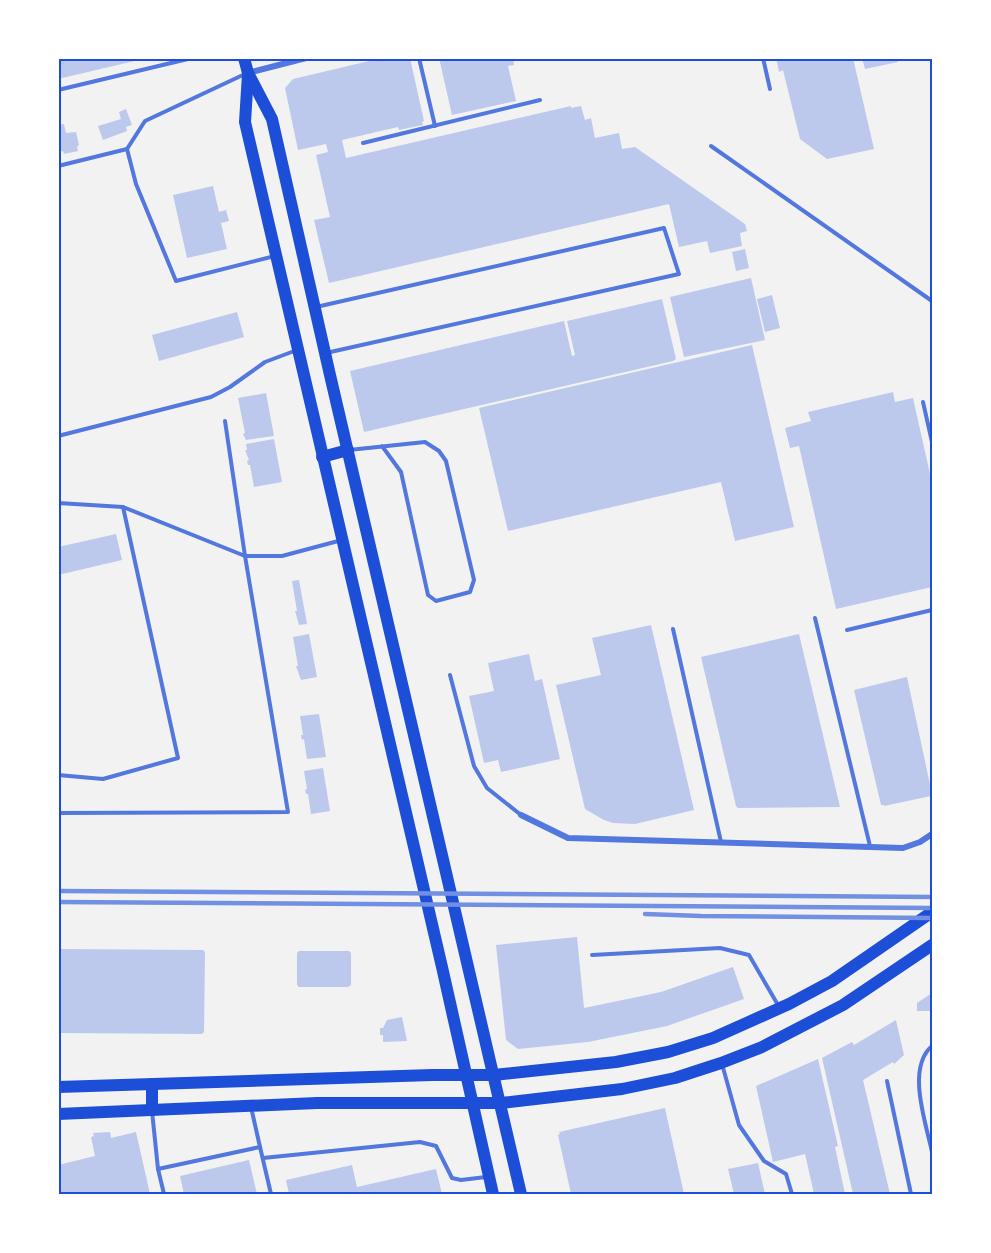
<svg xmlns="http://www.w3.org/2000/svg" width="991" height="1253" font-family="'Roboto Condensed',sans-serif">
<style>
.building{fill:#bdc9ec}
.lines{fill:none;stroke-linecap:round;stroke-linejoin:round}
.service{stroke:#5277de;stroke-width:4}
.minor{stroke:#5277de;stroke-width:6}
.primary{stroke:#1d4ed8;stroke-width:12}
.rail{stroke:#7290e2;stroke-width:4.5}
.neatline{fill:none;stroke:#1d4ed8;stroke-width:2}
</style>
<rect width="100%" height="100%" fill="#f2f2f2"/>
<g class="building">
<path d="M58 58H143V59L58 79Z"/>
<path d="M382 58H410L424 121 422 122 423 125 399 130 398 127 342 140 346 158 571 106V108L581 106 585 120 591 118 595 138 619 133 622 149 635 147 745 224 747 231 740 233 742 246 710 253 707 241 679 247 669 204 329 283 314 220 330 217 316 155 328 152 326 144 298 150 285 88 293 79Z"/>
<path d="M439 58H513L514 65 508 66 516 101 452 115Z"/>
<path d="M776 58H853L874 149 827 159 800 139 783 70 779 72Z"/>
<path d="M862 58H897L898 62 865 69Z"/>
<path d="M126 109 132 125 126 127 127 131 103 140 98 126 121 119 119 112Z"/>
<path d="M64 124 66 133 76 132 79 145 77 147 78 151 64 154 63 151 58 152V125Z"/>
<path d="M213 186 219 212 226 210 229 221 221 223 227 249 187 258 173 195Z"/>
<path d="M745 249 749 268 736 271 732 252Z"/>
<path d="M751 278 765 340 684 357 670 297Z"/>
<path d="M772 295 780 328 765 332 757 299Z"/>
<path d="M662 299 676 359 673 361 364 432 350 371 564 321 572 356 575 355 567 321Z"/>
<path d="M237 312 244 337 159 361 152 335Z"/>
<path d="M752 345 794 527 735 541 721 482 508 531 479 408Z"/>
<path d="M893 392 895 402 913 398 932 483V587L836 609 799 446 790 448 785 428 811 421 808 412Z"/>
<path d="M266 393 274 436 246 440 243 434 245 433 238 398Z"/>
<path d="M274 439 282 482 254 487 250 465H248L247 461 249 460 245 450H247L246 444Z"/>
<path d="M116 534 122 560 58 575V547Z"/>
<path d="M299 580 307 624 299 625 295 611H297L292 581Z"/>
<path d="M651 625 694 810 635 824 613 823 604 820 585 809 556 685 601 675 592 638Z"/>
<path d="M309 634 317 677 301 680 296 666H298L293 637Z"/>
<path d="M799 634 840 807 738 808 736 806 701 657Z"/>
<path d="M529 654 535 681 542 679 560 759 501 772 498 760 484 763 469 696 494 691 488 663Z"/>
<path d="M907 677 932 794 931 796 884 806V805H881L854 690Z"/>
<path d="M319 714 326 757 307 759 304 739 302 740 301 735H303L300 716Z"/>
<path d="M323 768 330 811 311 814 308 794H306L305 790 307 789 304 771Z"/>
<path d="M577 937 584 1008 661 992 733 967 744 999 667 1026 588 1042 518 1049 506 1040 496 945Z"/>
<path d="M58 949 203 950 205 952 204 1032 202 1034 58 1033Z"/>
<path d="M299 951H349L351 953V985L348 987H299L297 985V953Z"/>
<path d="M932 993V1011H917V1003Z"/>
<path d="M402 1017 407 1041 383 1042V1035H380V1028H383L387 1020Z"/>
<path d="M896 1020 904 1055 894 1064 893 1062 863 1080 890 1194H853L822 1058 852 1042 854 1045Z"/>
<path d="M818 1059 838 1146 835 1147 845 1194H814L805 1154 773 1162 756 1086Z"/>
<path d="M665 1108 684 1194H571L558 1135 560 1134 559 1132Z"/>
<path d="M110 1132 111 1138 136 1132 150 1194H58V1165L95 1156 91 1137 94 1136 93 1133Z"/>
<path d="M249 1160 257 1194H184L180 1176Z"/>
<path d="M758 1163 765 1194H734L728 1169Z"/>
<path d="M352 1165 357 1187 436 1169 442 1194H289L286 1180Z"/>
</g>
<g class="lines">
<g class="service">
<path d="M419 58 435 126"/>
<path d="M763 58 770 89"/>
<path d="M58 90 192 58"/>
<path d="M363 143 540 100"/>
<path d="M711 146 932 301"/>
<path d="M127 149 136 184 176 281 275 256"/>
<path d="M58 166 127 149 145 121 245 74"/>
<path d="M316 307 664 228 679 274 326 353"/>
<path d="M923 402 932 442"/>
<path d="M58 436 211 397 230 387 265 362 297 350"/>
<path d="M349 450 425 442 439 451 446 461 474 580 470 592 436 601 428 595 401 472 382 446"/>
<path d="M58 503 123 507 245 556 225 421"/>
<path d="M815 618 870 846"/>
<path d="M673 629 721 842"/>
<path d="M847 630 932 610"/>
<path d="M450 675 474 766 487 788 521 815"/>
<path d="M58 775 103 779 178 758 123 507"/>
<path d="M58 813 288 812 245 556H282L342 540"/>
<path d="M592 955 720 948 749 955 778 1005"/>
<path d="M932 1046C906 1068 926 1123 932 1152"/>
<path d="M722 1064 739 1125 764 1161 786 1174 792 1194"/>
<path d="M887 1081 911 1194"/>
<path d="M152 1111 158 1169 164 1194"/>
<path d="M260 1147 271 1194"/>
<path d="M263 1158 420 1142 436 1146 452 1178 461 1180 486 1177"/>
<path d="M158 1169 260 1147 251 1107"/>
</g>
<g class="minor">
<path d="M248 73 306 58"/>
<path d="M521 815 568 838 903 848 920 842 932 834"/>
</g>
<g class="primary">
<path d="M244 58 248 73 272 119 330 375 521 1194"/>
<path d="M248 74 245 122 442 967 493 1194"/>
<path d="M322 457 348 450"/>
<path d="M58 1087 432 1075H494L616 1062 668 1052 713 1038 789 1004 832 981 932 912"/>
<path d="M152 1110V1084"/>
<path d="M58 1114 317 1103H501L622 1089 675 1078 721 1063 762 1047 843 1005 932 945"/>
</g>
<g class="rail">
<path d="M58 891 932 897"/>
<path d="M58 902 932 908"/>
<path d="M645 914 701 916 932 918"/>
</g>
</g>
<rect width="991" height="1253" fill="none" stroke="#ffffff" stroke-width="120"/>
<rect x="60" y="60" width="871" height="1133" class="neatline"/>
</svg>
